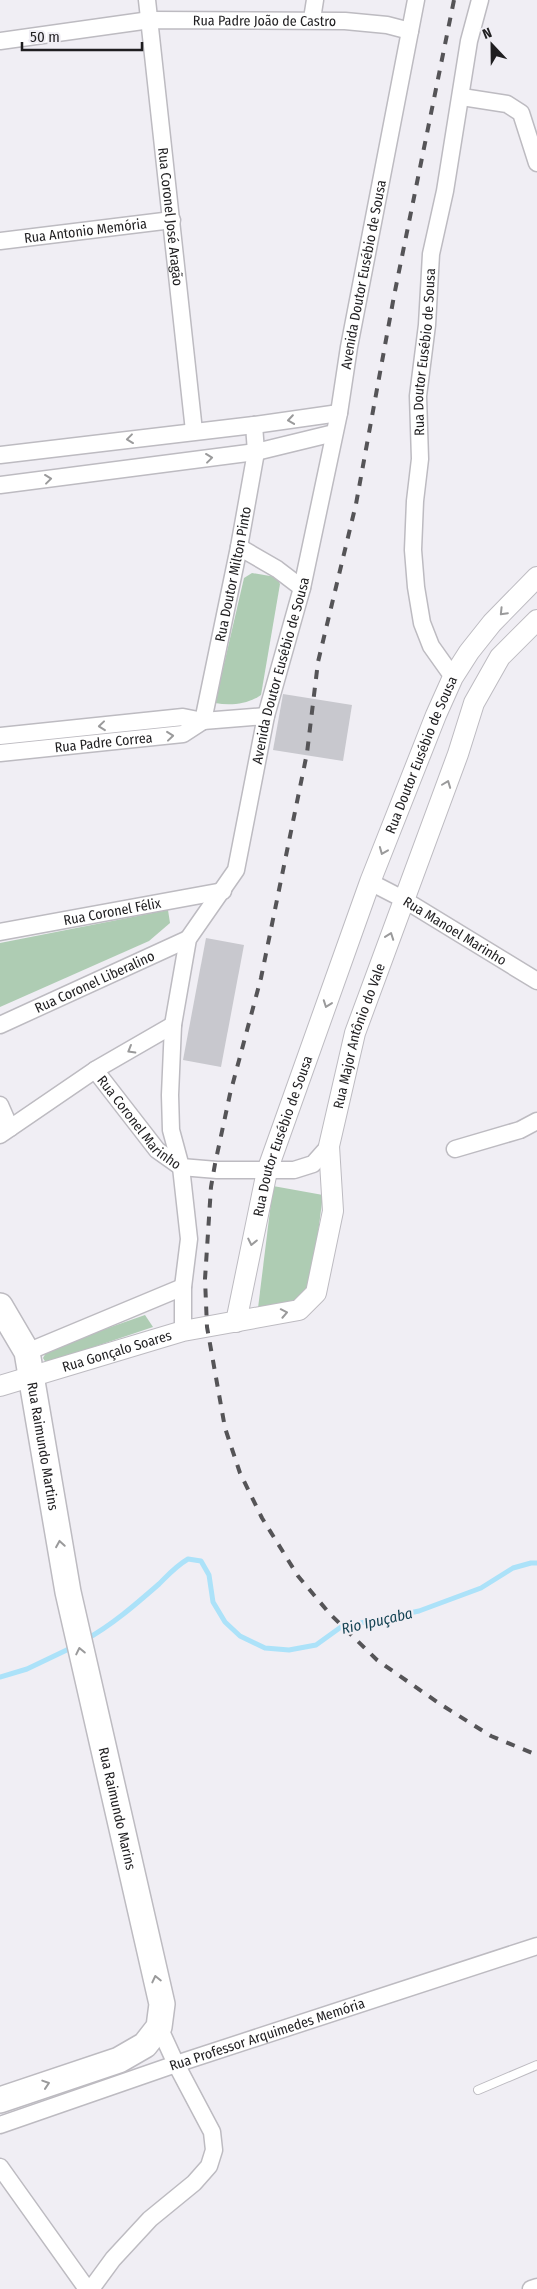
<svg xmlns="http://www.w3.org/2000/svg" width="537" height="2289" font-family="'Fira Sans Condensed',sans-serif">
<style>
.green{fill:#aeccb3}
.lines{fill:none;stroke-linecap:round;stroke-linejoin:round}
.stream{stroke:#ace2f9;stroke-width:5}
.building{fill:#c8c8ce}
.service-casing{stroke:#bdbbc1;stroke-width:10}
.minor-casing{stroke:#bdbbc1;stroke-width:19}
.tertiary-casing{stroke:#bdbbc1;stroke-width:22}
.primary-casing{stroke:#bdbbc1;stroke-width:28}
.service{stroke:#fff;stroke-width:8}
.minor{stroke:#fff;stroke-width:16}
.tertiary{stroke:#fff;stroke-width:20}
.primary{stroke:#fff;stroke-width:25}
.rail{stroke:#555457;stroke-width:4;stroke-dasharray:9 9;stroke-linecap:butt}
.oneway{stroke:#9a9a9b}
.labels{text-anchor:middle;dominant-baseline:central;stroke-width:4.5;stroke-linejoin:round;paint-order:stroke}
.street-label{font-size:14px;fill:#1f1e20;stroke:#f0eef4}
.water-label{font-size:15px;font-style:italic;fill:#154353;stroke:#f0eef4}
</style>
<rect width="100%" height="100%" fill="#f0eef4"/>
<g class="green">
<path d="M252 573 276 577 280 584 261 695C248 704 231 706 215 703L244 578Z"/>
<path d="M168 910 170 923 149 941 0 1007V943Z"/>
<path d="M273 1186 323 1195 312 1279 297 1301 258 1308Z"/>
<path d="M145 1315 153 1327 46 1363 43 1358 48 1349Z"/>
</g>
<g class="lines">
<g class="stream">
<path d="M85 1640C112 1625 135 1605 159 1584 169 1574 176 1566 188 1559L201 1561 209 1575 213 1602 225 1622 240 1636 265 1648 289 1650 316 1645 341 1627 419 1611 481 1588 513 1568 531 1563H537"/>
<path d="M0 1677 27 1669 73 1647"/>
</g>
</g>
<g class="building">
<path d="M283 694 352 705 343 761 273 750Z"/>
<path d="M206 938 244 945 221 1067 183 1060Z"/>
</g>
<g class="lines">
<defs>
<path id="service" d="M478 2090 537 2065"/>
<g id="minor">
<path id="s1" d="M147 0 194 431"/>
<path d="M312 19 315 0"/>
<path id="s2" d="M0 41 150 20 345 21 387 25 410 31"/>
<path d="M462 97 507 104 521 113 537 163"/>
<path id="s3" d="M0 241 172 220"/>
<path d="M0 455 254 425 339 413"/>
<path d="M0 485 256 452 334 433"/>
<path d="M239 547 277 569 302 588"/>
<path id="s4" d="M453 677 431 646 422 623 416 587 413 550 415 501 420 459 418 396 427 325 431 254 445 191 469 41 480 0"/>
<path id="s5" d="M203 721 239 547 256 452 254 425"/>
<path d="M0 736 183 717 203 721 266 716"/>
<path id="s6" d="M0 753 183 734 203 721"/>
<path id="s7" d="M370 882 403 899 537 981"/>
<path id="s8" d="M0 932 223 891"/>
<path id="s9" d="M0 1025 188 939"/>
<path id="s10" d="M95 1070 157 1150 181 1167 217 1170H294L313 1164 329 1146"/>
<path d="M0 1105 10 1128"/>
<path d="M0 1135 95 1070 173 1025"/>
<path d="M455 1149 520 1130 537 1121"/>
<path id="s11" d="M183 1331V1287L189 1239 181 1167 171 1130 170 1095 173 1025 188 939 236 870 266 716 302 588 339 413 349 347 416 0"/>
<path d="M27 1352 183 1287"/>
<path id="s12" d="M0 2125 176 2064 537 1946"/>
<path d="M0 2167 87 2289"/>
<path d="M91 2289 113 2259 150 2219 194 2183 209 2166 214 2150 212 2132 176 2064 159 2027"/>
<path d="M531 2289 537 2287"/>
</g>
<g id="tertiary">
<path id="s13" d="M236 1322 267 1171 370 882 436 715 453 677 469 652 492 623 537 577"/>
<path id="s14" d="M0 1386 183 1331 299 1310 316 1293 333 1211 329 1146 355 1033 458 754 474 703 500 657 537 620"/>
</g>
<g id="primary">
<path id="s15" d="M0 1306 27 1352 68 1592 162 2004 159 2027 145 2045 119 2060 0 2100"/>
</g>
</defs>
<use href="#service" class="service-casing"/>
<use href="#minor" class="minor-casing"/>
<use href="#tertiary" class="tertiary-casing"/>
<use href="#primary" class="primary-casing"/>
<use href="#service" class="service"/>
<use href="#minor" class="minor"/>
<use href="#tertiary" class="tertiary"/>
<use href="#primary" class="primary"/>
<path class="rail" d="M454 0 394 296 356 504 318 662 307 753 261 978 230 1094 215 1164 211 1187 205 1279 207 1327 225 1428 240 1473 262 1518 298 1576 330 1614 377 1660 440 1704 491 1736 537 1755"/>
</g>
<defs><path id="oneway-chevron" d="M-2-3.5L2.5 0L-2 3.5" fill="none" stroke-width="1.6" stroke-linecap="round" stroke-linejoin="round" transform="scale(1.25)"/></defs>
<g class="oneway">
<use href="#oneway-chevron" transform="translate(291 420) rotate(172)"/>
<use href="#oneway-chevron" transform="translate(130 439) rotate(173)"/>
<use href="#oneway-chevron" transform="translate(209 458) rotate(-7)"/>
<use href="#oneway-chevron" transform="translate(48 479) rotate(-7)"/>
<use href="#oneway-chevron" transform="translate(503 612) rotate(134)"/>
<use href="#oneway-chevron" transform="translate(102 726) rotate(174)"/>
<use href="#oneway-chevron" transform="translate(170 736) rotate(-6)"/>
<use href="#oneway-chevron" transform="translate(447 784) rotate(-69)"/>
<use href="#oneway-chevron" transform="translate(383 851) rotate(112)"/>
<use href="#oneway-chevron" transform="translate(390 936) rotate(-70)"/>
<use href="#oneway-chevron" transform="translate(327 1004) rotate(110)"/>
<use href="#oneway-chevron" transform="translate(131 1050) rotate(150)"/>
<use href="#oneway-chevron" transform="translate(252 1242) rotate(102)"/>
<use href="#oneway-chevron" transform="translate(284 1313) rotate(-11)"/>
<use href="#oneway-chevron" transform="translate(60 1544) rotate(-99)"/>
<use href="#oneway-chevron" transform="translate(80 1651) rotate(-102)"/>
<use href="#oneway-chevron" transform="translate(156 1979) rotate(-103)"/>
<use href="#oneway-chevron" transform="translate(46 2084) rotate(-18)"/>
</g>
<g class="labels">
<g class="street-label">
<text stroke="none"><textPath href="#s2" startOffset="266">Rua Padre João de Castro</textPath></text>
<text stroke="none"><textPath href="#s1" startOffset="218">Rua Coronel José Aragão</textPath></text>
<text stroke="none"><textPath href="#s3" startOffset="86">Rua Antonio Memória</textPath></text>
<text stroke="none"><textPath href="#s11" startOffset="1089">Avenida Doutor Eusébio de Sousa</textPath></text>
<text stroke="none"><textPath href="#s4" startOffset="335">Rua Doutor Eusébio de Sousa</textPath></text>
<text stroke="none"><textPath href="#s5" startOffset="150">Rua Doutor Milton Pinto</textPath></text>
<text stroke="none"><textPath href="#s11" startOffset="684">Avenida Doutor Eusébio de Sousa</textPath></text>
<text stroke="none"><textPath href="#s6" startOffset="104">Rua Padre Correa</textPath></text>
<text stroke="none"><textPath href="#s13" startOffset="598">Rua Doutor Eusébio de Sousa</textPath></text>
<text stroke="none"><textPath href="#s8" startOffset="114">Rua Coronel Félix</textPath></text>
<text stroke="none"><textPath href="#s7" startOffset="98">Rua Manoel Marinho</textPath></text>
<text stroke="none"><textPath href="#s9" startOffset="104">Rua Coronel Liberalino</textPath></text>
<text stroke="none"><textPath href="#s14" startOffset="596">Rua Major Antônio do Vale</textPath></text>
<text stroke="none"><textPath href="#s10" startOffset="69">Rua Coronel Marinho</textPath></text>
<text stroke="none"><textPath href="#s13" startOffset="192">Rua Doutor Eusébio de Sousa</textPath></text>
<text stroke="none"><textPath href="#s14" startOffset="122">Rua Gonçalo Soares</textPath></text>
<text stroke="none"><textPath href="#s15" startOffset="149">Rua Raimundo Martins</textPath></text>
<text stroke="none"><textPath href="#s15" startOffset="519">Rua Raimundo Marins</textPath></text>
<text stroke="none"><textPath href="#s12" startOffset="282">Rua Professor Arquimedes Memória</textPath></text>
</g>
<g class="water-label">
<text transform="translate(377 1621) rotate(-13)">Rio Ipuçaba</text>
</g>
</g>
<g transform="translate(492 45) rotate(338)" stroke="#f0eef4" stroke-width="4" paint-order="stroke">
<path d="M0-4L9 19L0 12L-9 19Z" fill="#1f1e20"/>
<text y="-8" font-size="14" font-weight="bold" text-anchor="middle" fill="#1f1e20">N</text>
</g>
<path d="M22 42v8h120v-8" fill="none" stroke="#1f1e20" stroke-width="2.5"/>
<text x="30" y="42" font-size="15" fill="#1f1e20" stroke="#f0eef4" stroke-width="4" paint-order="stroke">50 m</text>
</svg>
